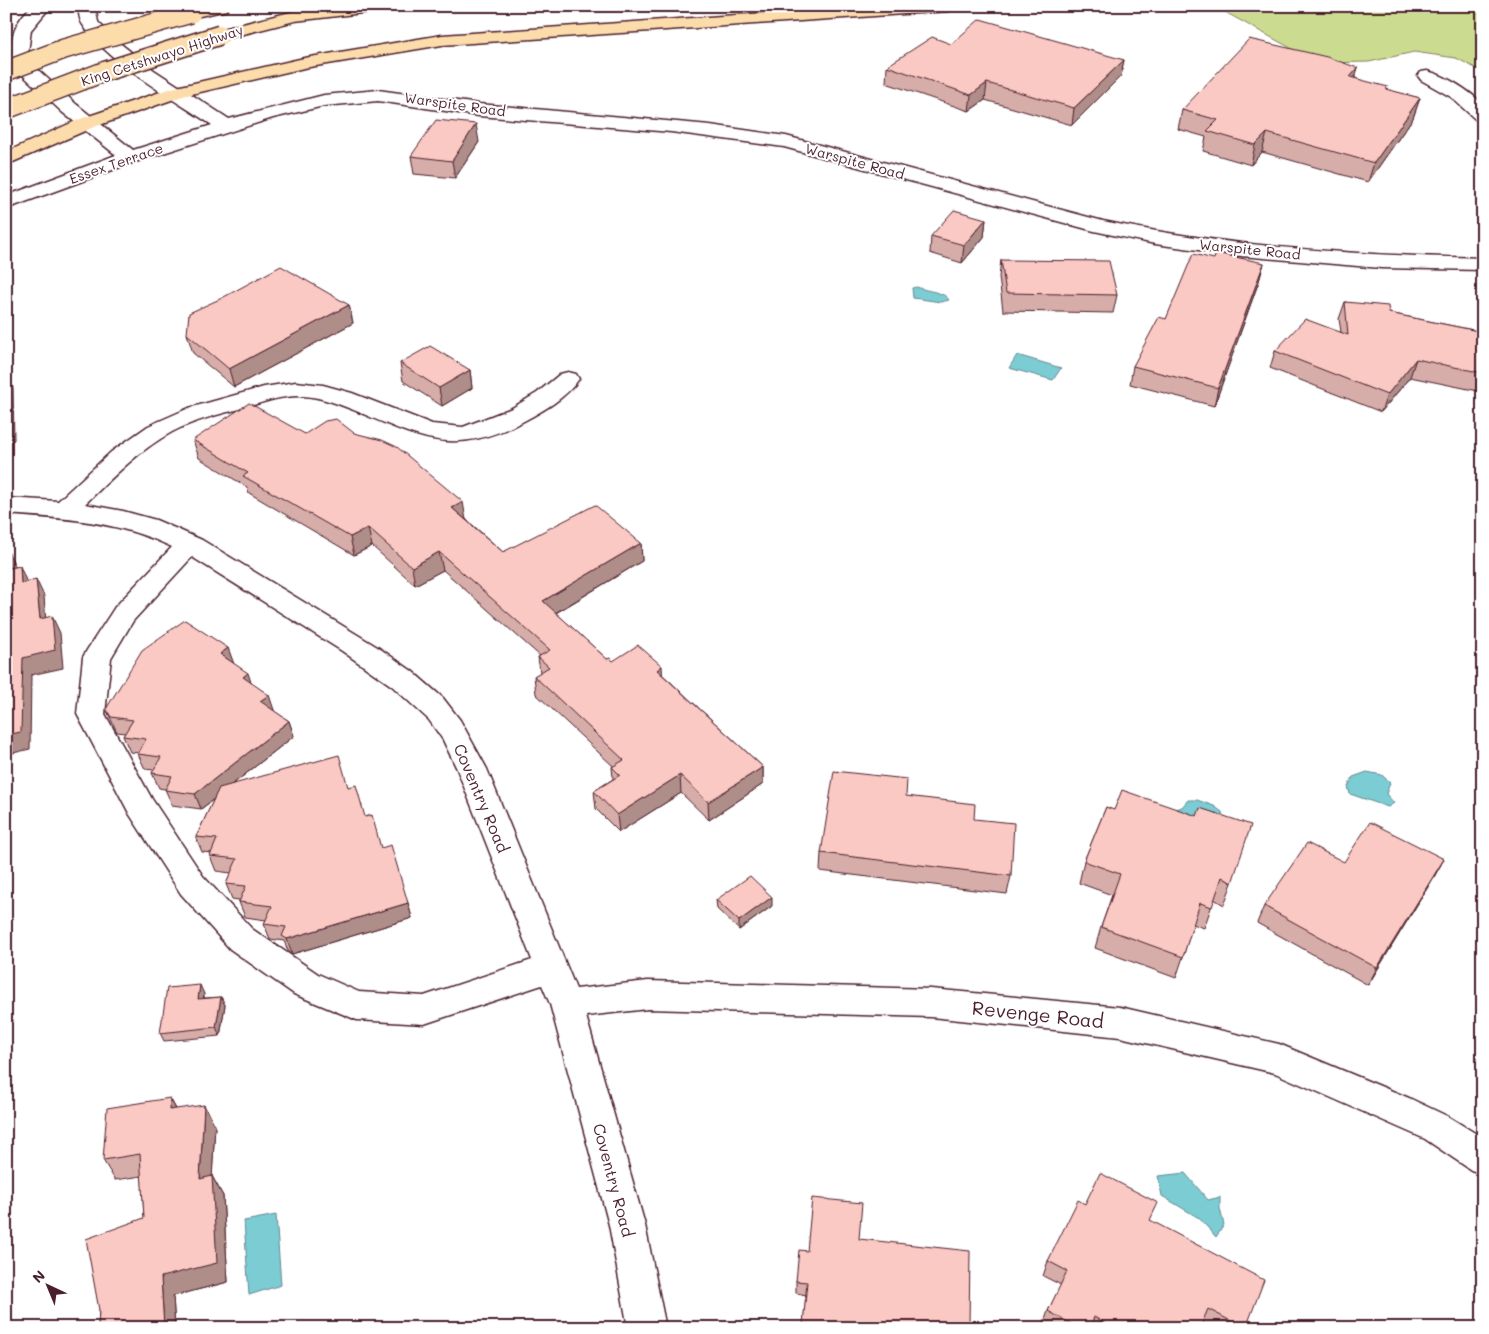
<svg xmlns="http://www.w3.org/2000/svg" width="1489" height="1334" font-family="Mali,sans-serif">
<style>
.green{fill:#cbdc90;stroke:#8a7e5e}
.water{fill:#7bccd4;stroke:#678790}
.lines{fill:none;stroke-linecap:round;stroke-linejoin:round}
.minor-casing{stroke:#4a1f2b;stroke-width:3}
.highway-casing{stroke:#4a1f2b;stroke-width:3}
.minor{fill:#fff;fill-rule:evenodd}
.highway{fill:#fddcac;fill-rule:evenodd}
.highway-bridge-casing{stroke:#4a1f2b;stroke-width:22;stroke-linecap:butt}
.highway-bridge{stroke:#fddcac;stroke-width:19}
.wall{fill:#d7ada9;stroke:#4a1f2b}
.shaded-wall{fill:#af8d89;stroke:#4a1f2b}
.building{fill:#fac9c4;stroke:#4a1f2b}
.labels{text-anchor:middle;dominant-baseline:central;stroke-width:4;stroke-linejoin:round;paint-order:stroke}
.far-street-label{font-size:14px;fill:#4a1f2b;stroke:#fff}
.street-label{font-size:16px;fill:#4a1f2b;stroke:#fff}
.near-street-label{font-size:19px;fill:#4a1f2b;stroke:#fff}
</style>
<rect width="100%" height="100%" fill="#fff"/>
<filter id="ink" filterUnits="userSpaceOnUse"><feTurbulence type="fractalNoise" baseFrequency=".02" numOctaves="2"/><feDisplacementMap in="SourceGraphic" scale="10" xChannelSelector="R" yChannelSelector="G"/><feConvolveMatrix kernelMatrix="1 2 1 2 8 2 1 2 1" color-interpolation-filters="sRGB"/></filter>
<g filter="url(#ink)">
<path class="green" d="M1214 6H1483V72L1456 58 1414 52 1369 62 1318 63Z"/>
<g class="water">
<path d="M917 287C928 292 944 291 949 300L941 302 913 298 912 288Z"/>
<path d="M1017 355 1061 368 1053 380 1009 368Z"/>
<path d="M1367 772 1382 775 1390 783 1386 794 1394 803 1388 807 1350 794 1348 787 1353 777Z"/>
<path d="M1188 800H1197L1214 806 1222 812 1225 821 1236 832 1173 810 1182 807Z"/>
<path d="M1185 1173 1208 1200 1220 1197V1209L1224 1225 1216 1237 1199 1218 1162 1196 1158 1176Z"/>
<path d="M276 1215 281 1285 249 1295 244 1221Z"/>
</g>
<g class="lines">
<defs>
<g id="minor">
<path d="M32 6H51L31 30 27 60 76 104 133 150 212 125C176 101 105 60 83 25 79 20 79 12 78 6H95L98 22 117 41 154 70 229 119 324 95 378 90 479 104 710 125 786 136 1103 221C1228 247 1355 255 1483 258V270L1381 268 1241 256 1155 244 1094 231 784 147 671 132 479 116 378 101 324 106 273 118 129 164 6 209V196L116 155 62 112 12 65 6 63V52L10 53C12 33 17 19 32 6Z"/>
<path d="M1427 71C1447 76 1468 90 1483 104V122L1476 120 1451 97 1421 80 1418 76 1421 72Z"/>
<path d="M568 372 576 374 579 379C566 398 543 411 522 422 455 455 426 441 361 413 343 406 323 397 303 396 283 395 263 402 244 408 220 414 195 420 172 432 139 450 112 478 85 504L123 511 156 520 202 540 379 648 412 671 443 698 460 720 487 769 576 989 648 981 931 989 1120 1007 1279 1044 1409 1098 1449 1117 1483 1138V1174L1471 1170 1425 1139 1275 1073 1120 1037 931 1017 648 1009 586 1016 645 1225 666 1328H628L609 1225 550 1004 542 985 424 1024 357 1020 294 994 230 949 181 894 130 815 77 714 83 657 87 650 115 607 172 547C119 521 64 518 6 514V498L58 501 111 452 148 426 189 408 264 387 296 382 323 385 352 393 432 424 463 427 512 408 537 393 560 374ZM192 557 342 651 392 686 429 720 443 740 457 769 532 960 424 996 359 992 318 974 252 929 203 876 152 799 105 714 111 658 133 621Z"/>
</g>
<g id="highway">
<path d="M198 6H229L227 10 191 18 185 17 182 13 185 9Z"/>
<path d="M334 6H388L380 11 295 21 220 40 214 39 211 35 214 31 295 11Z"/>
<path d="M869 6H957L949 11 442 45 304 68 183 96 94 127 6 165V152L80 119 172 88 304 58 442 35Z"/>
</g>
</defs>
<use href="#minor" class="minor-casing"/>
<use href="#highway" class="highway-casing"/>
<use href="#minor" class="minor"/>
<use href="#highway" class="highway"/>
<defs>
<g id="highway-bridge">
<path d="M6 71 64 49 191 13"/>
<path d="M6 109 106 71 220 35"/>
</g>
</defs>
<use href="#highway-bridge" class="highway-bridge-casing"/>
<use href="#highway-bridge" class="highway-bridge"/>
</g>
<g class="wall">
<path d="M951 44 1124 60 1121 76 1072 125 985 100 969 111 886 83 887 66Z"/>
<path d="M1355 78 1387 90 1420 98 1413 118 1368 182 1262 152 1251 165 1203 151 1206 137 1178 129 1182 110Z"/>
<path d="M479 142 455 178 414 174 411 156Z"/>
<path d="M986 219 984 237 962 263 930 253 931 236Z"/>
<path d="M1214 259 1264 263 1259 281 1214 406 1130 384 1133 366 1166 319Z"/>
<path d="M1001 260 1117 295 1113 313 1003 311 999 277Z"/>
<path d="M1345 302 1389 313 1483 332V392L1410 377 1381 412 1270 368 1275 351 1341 332 1339 319Z"/>
<path d="M349 305 353 323 234 387 193 353 187 334Z"/>
<path d="M400 363 470 370 472 388 442 406 403 381Z"/>
<path d="M305 434 466 519 503 552 641 543 642 561 556 613 607 659 663 675 763 767V784L709 820 681 793 619 832 596 809 594 791 613 779 612 767 613 766 536 694 534 676 540 673 538 657 540 656 443 570 415 585 372 546 354 555 249 493 247 487 199 458 193 440Z"/>
<path d="M228 648 233 663 251 682 274 710V711L289 721 294 736 233 784 348 787 365 817 408 903 412 918 292 954 288 951 284 941 270 939 264 924 266 920 245 917 239 902V900L232 899 226 884 231 873 216 871 210 856 211 853 202 852 196 837 214 799 201 809 172 805 165 789 159 788 152 773 154 770 145 769 138 754 139 753 130 752 123 736 125 733 117 732 106 709Z"/>
<path d="M906 796 1011 876 1007 894 820 871 821 853Z"/>
<path d="M1106 807 1232 883 1224 905 1214 899 1204 928 1193 924 1183 957 1176 978 1095 948 1101 927 1112 895 1079 883 1084 861Z"/>
<path d="M1444 859 1434 877 1368 985 1257 923 1264 906Z"/>
<path d="M716 900 772 906 739 930 717 909Z"/>
<path d="M204 994V998L221 997 225 1005 220 1036 164 1041 160 1033Z"/>
<path d="M1483 1035V1046L1479 1044Z"/>
<path d="M170 1098 176 1109 215 1125 212 1176 223 1196 228 1282 173 1296 175 1328H98L99 1310 144 1218 142 1176 115 1180 103 1160Z"/>
<path d="M1085 1204 1150 1220 1246 1328H1209L1202 1324 1200 1328H1047L1043 1325 1048 1311 1061 1285 1043 1276 1048 1261Z"/>
<path d="M859 1239 969 1328H803L806 1295 796 1293V1281L807 1251Z"/>
</g>
<g class="shaded-wall">
<path d="M1124 60 1121 76 1072 125 1074 108Z"/>
<path d="M1358 68 1352 87 1350 77Z"/>
<path d="M987 83 985 100 969 111 971 95Z"/>
<path d="M1420 98 1413 118 1368 182 1374 163Z"/>
<path d="M476 124 479 142 455 178 452 161Z"/>
<path d="M1267 133 1262 152 1251 165 1255 145Z"/>
<path d="M986 219 984 237 962 263 964 245Z"/>
<path d="M1264 263 1259 281 1214 406 1218 388Z"/>
<path d="M349 305 353 323 234 387 229 369Z"/>
<path d="M1416 359 1410 377 1381 412 1387 395Z"/>
<path d="M470 370 472 388 442 406 439 388Z"/>
<path d="M6 373 13 388 14 440 6 442Z"/>
<path d="M463 502 466 520 452 508Z"/>
<path d="M368 528 372 546 354 555 350 537Z"/>
<path d="M641 543 642 561 545 619 543 601Z"/>
<path d="M439 552 443 570 415 585 412 567Z"/>
<path d="M9 553 17 570 10 568Z"/>
<path d="M20 566 27 583H21Z"/>
<path d="M36 579 44 596 47 636 40 619Z"/>
<path d="M52 616 60 633 63 668 31 675 30 749 9 754 8 799 6 803V735L23 658Z"/>
<path d="M228 648 234 664 220 654Z"/>
<path d="M662 666 663 684 657 670Z"/>
<path d="M248 673 253 688 243 677Z"/>
<path d="M269 695 274 710 266 717 260 701Z"/>
<path d="M289 721 294 736 201 809 195 794Z"/>
<path d="M763 767V784L709 820 708 802Z"/>
<path d="M680 775 681 793 619 832 617 815Z"/>
<path d="M1444 859 1434 877 1368 985 1377 968Z"/>
<path d="M772 897V906L739 930V921Z"/>
<path d="M408 903 412 918 292 954 287 939Z"/>
<path d="M200 985 204 994 202 1007 198 999Z"/>
<path d="M221 997 225 1005 220 1036 216 1027Z"/>
<path d="M170 1098 181 1119 169 1110Z"/>
<path d="M204 1105 215 1125 211 1198 200 1179Z"/>
<path d="M212 1176 223 1196 228 1282 173 1296 175 1328H164L161 1277Z"/>
</g>
<g class="building">
<path d="M980 19 1124 60 1074 108 987 83 971 95 887 66 932 37 951 44Z"/>
<path d="M1249 39 1327 57 1358 68 1350 77 1388 87 1386 89 1420 98 1374 163 1267 133 1255 145 1207 131 1218 120 1182 110Z"/>
<path d="M436 120 476 124 452 161 411 156Z"/>
<path d="M954 210 986 219 964 245 931 236Z"/>
<path d="M1216 253 1264 263 1218 388 1133 366 1159 317 1166 319 1193 254 1214 259Z"/>
<path d="M1001 260 1109 261 1117 295 1006 293Z"/>
<path d="M281 266 349 305 229 369 187 334 189 313 222 298Z"/>
<path d="M1345 302 1388 306 1389 313 1483 332V373L1416 359 1387 395 1275 351 1305 319 1348 335Z"/>
<path d="M430 346 470 370 439 388 400 363Z"/>
<path d="M6 377 8 424 6 425Z"/>
<path d="M249 403 305 434 325 421 336 419 354 433 382 440 397 447 463 502 452 508 503 552 595 505 641 543 543 601 607 659 610 658 613 661 638 645 662 666 657 670 763 767 708 802 680 775 617 815 594 791 620 775 612 767 624 760 534 676 549 667 538 657 550 650 439 552 412 567 368 528 350 537 243 476 248 473 193 440Z"/>
<path d="M6 553H9L10 568 20 566 21 583 36 579 40 619 52 616 55 650 23 658 21 732 6 735Z"/>
<path d="M185 620 228 648 220 654 248 673 243 677 269 695 260 701 289 721 195 794 165 790 172 776 152 773 161 757 138 754 146 739 123 736 133 720 111 717 106 709 142 650Z"/>
<path d="M339 755 348 787 356 785 365 817 372 815 381 848 391 845 408 903 287 939 282 936 286 927 264 924 272 906 239 902 246 886 226 884 237 859 210 856 217 839 196 837 219 788Z"/>
<path d="M834 771 907 779 906 796 975 804 974 819 1014 823 1011 876 821 853Z"/>
<path d="M1122 790 1197 816 1200 808 1251 825 1232 883 1222 877 1212 907 1200 903 1183 957 1101 927 1120 874 1084 861 1106 807 1114 810Z"/>
<path d="M1370 822 1444 859 1377 968 1264 906 1307 843 1344 862Z"/>
<path d="M750 876 772 897 739 921 716 900Z"/>
<path d="M200 985 198 999 221 997 216 1027 160 1033 167 988Z"/>
<path d="M170 1098 169 1110 204 1105 200 1179 212 1176 217 1263 161 1277 164 1328H98L99 1310 86 1239 144 1218 140 1154 103 1160 107 1108Z"/>
<path d="M1100 1173 1158 1203 1150 1220 1264 1280 1246 1328H1244L1208 1309 1200 1328H1114L1094 1317 1090 1328H1079L1048 1311 1067 1271 1048 1261 1078 1200 1085 1204Z"/>
<path d="M812 1198 862 1203 859 1239 970 1251 969 1328H832L803 1324 807 1282 796 1281 799 1250 807 1251Z"/>
</g>
</g>
<g class="labels">
<g class="far-street-label">
<text transform="translate(162 55) rotate(-18)">King Cetshwayo Highway</text>
<text transform="translate(455 104) rotate(8)">Warspite Road</text>
<text transform="translate(855 161) rotate(15)">Warspite Road</text>
<text transform="translate(116 163) rotate(-19)">Essex Terrace</text>
<text transform="translate(1250 249) rotate(6)">Warspite Road</text>
</g>
<g class="street-label">
<text transform="translate(482 798) rotate(67)">Coventry Road</text>
<text transform="translate(614 1180) rotate(75)">Coventry Road</text>
</g>
<g class="near-street-label">
<text transform="translate(1038 1014) rotate(6)">Revenge Road</text>
</g>
</g>
<rect width="1489" height="1334" fill="none" stroke="#fff" stroke-width="25"/>
<rect x="12" y="12" width="1464" height="1309" fill="none" stroke="#4a1f2b" stroke-width="2" filter="url(#ink)"/>
<g transform="translate(48 1286) rotate(316)" stroke="#ffffff" stroke-width="4" paint-order="stroke">
<path d="M0-4L9 19L0 12L-9 19Z" fill="#4a1f2b"/>
<text y="-8" font-size="14" font-weight="bold" text-anchor="middle" fill="#4a1f2b">N</text>
</g>
</svg>
